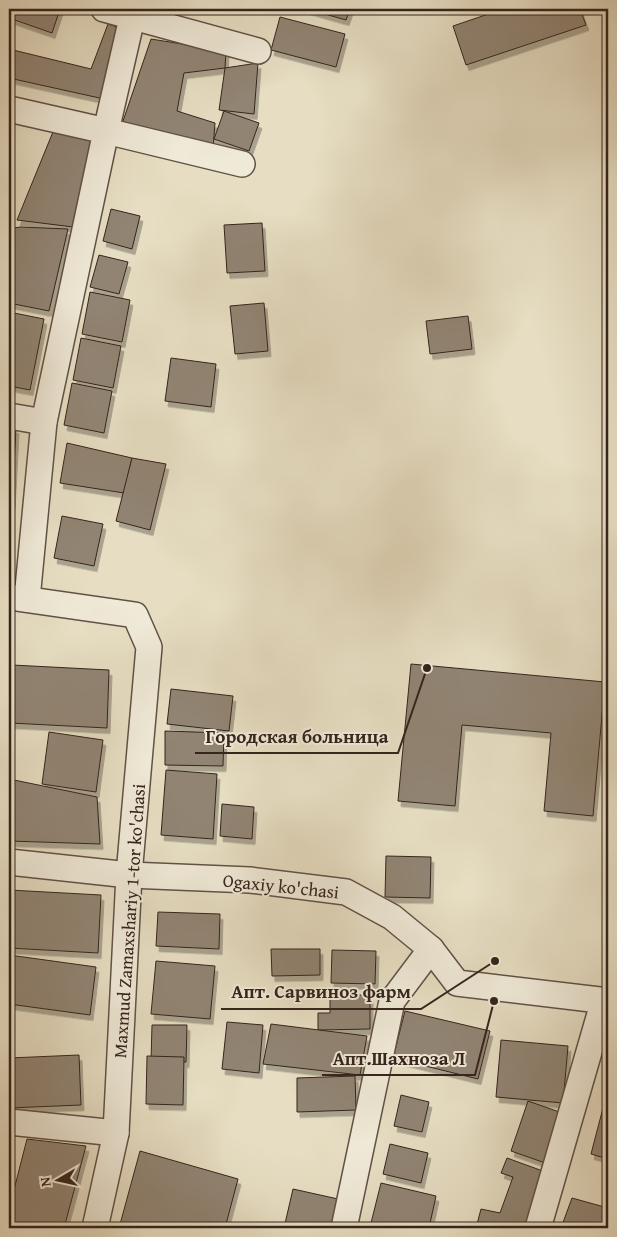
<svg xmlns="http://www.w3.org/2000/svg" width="617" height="1237" font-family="'Gentium Book Plus',serif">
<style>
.building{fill:#918473;stroke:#35241d;filter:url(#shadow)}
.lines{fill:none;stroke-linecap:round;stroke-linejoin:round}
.minor-casing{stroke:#615246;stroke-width:28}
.minor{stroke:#efe9d7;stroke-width:25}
.labels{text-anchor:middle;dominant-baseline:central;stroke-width:4;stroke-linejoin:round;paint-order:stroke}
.street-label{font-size:18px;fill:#35241d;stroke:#efe9d7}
.leader{fill:none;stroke:#35241d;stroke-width:2}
.callout-dot{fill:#35241d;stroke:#efe9d7;stroke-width:2}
.callout-label{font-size:19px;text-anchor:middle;font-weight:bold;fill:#35241d;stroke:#efe9d7;stroke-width:4;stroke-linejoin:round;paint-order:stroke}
</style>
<defs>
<filter id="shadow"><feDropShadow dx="3" dy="5.5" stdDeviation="0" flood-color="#0004"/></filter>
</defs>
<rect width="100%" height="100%" fill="#e6ddc2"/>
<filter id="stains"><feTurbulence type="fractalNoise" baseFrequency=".004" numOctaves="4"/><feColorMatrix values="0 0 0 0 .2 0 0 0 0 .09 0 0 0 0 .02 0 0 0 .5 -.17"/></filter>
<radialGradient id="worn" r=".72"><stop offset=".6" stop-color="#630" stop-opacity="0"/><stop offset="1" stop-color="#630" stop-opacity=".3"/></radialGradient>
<g class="building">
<path d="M9 9H60L52 33 9 18Z"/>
<path d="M307 9H350L346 20Z"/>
<path d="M503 9H580L586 25 466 65 453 26Z"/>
<path d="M280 17 345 34 336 67 271 50Z"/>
<path d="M108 24 126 30 104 99 9 78V49L91 69Z"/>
<path d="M151 39 226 51 225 68 184 73 177 111 215 123 213 149 122 124Z"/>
<path d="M258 63 254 114 219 110 225 68Z"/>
<path d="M224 111 259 123 249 151 214 139Z"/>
<path d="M57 122 99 134 73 227 17 220Z"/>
<path d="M111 209 140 216 132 249 103 241Z"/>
<path d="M262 223 265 271 227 273 224 225Z"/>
<path d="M20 227 68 229 49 311 9 303V229Z"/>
<path d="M99 255 128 262 119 294 90 287Z"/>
<path d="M90 292 130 300 122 342 82 334Z"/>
<path d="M264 303 268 351 235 354 230 306Z"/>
<path d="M9 312 44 319 30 390 9 386Z"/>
<path d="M468 316 472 349 430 354 426 321Z"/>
<path d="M81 338 121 346 113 388 73 380Z"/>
<path d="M171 358 216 364 211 407 165 401Z"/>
<path d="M72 383 112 391 104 433 64 425Z"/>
<path d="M9 428H16L12 504 9 503Z"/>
<path d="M67 443 132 458 124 493 60 483Z"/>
<path d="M132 458 166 464 150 530 116 521Z"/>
<path d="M62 516 103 524 94 566 54 558Z"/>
<path d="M411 664 605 682 593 816 544 811 551 733 462 725 455 806 398 801Z"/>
<path d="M12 665 109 670 107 728 10 723Z"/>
<path d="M171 689 233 696 229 731 167 724Z"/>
<path d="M165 731 224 733 223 766 165 765Z"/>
<path d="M49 732 103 740 96 792 42 784Z"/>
<path d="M166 770 217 774 213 839 161 835Z"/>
<path d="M9 779 97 797 100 844 9 841Z"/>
<path d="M222 804 254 807 252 839 220 836Z"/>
<path d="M386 856 431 857 430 898 385 897Z"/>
<path d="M9 890 101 895 98 953 9 948Z"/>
<path d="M158 912 220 914 219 949 156 946Z"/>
<path d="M271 949H320V975L272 976Z"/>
<path d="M332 950 376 951 375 984 331 983Z"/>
<path d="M9 955 96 967 90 1015 9 1004Z"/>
<path d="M156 961 215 966 210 1019 151 1014Z"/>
<path d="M330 995H370V1029L318 1030V1013H330Z"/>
<path d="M405 1011 490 1031 478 1079 393 1058Z"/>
<path d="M227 1022 263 1025 259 1073 222 1069Z"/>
<path d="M271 1024 367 1036 360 1075 263 1064Z"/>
<path d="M152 1025H187L186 1062 151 1061Z"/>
<path d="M501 1040 568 1046 563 1103 496 1097Z"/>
<path d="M79 1055 81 1105 9 1108V1058Z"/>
<path d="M147 1056 184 1057 183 1105 146 1104Z"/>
<path d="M355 1076 356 1110 297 1112V1078Z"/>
<path d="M401 1095 429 1102 422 1132 394 1126Z"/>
<path d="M528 1101 568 1115 551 1165 511 1151Z"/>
<path d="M604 1104 608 1105V1159L591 1154Z"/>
<path d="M27 1139 86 1146 64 1228H9V1209Z"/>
<path d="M390 1144 428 1153 421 1183 383 1174Z"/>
<path d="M140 1151 238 1179 225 1228H119Z"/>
<path d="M507 1158 551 1174 532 1228H476L481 1209 500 1213 513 1177 501 1173Z"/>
<path d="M381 1183 436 1196 429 1228H392L371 1223Z"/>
<path d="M293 1189 338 1199 332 1228H284Z"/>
<path d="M572 1198 608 1208 607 1228H561Z"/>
</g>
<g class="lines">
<defs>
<g id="minor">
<path d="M104 9 258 51"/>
<path d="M132 18 106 131 242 164"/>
<path d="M9 109 106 131 44 422 27 599"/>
<path d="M9 416 44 422"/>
<path d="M9 597 135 615 149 647 129 875 116 1133 95 1228"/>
<path d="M9 862 129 875 250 880 346 892 392 917 431 949 457 983 608 1001"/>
<path d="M9 1122 116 1133"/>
<path d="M344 1228 392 1001 431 949"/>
<path d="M538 1228 604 1000"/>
</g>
</defs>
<use href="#minor" class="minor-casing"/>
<use href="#minor" class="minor"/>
</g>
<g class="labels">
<g class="street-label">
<text transform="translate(281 886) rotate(6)">Ogaxiy ko'chasi</text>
<text transform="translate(129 921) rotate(-86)">Maxmud Zamaxshariy 1-tor ko'chasi</text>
</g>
</g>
<path class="leader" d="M427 668L398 753H195M495 961L421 1009H221M494 1001L475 1075H322"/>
<g class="callout-dot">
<circle cx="427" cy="668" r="5"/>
<circle cx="495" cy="961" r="5"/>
<circle cx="494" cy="1001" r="5"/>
</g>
<g class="callout-label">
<text x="297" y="743">Городская больница</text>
<text x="321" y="998">Апт. Сарвиноз фарм</text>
<text x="399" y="1065">Апт.Шахноза Л</text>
</g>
<rect width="617" height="1237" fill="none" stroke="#e6ddc2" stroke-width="30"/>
<rect x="10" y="10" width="597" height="1217" fill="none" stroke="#35241d" stroke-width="2.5"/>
<rect x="15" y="15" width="587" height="1207" fill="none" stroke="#35241d"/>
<g transform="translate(58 1180) rotate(261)" stroke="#efe9d7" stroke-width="4" paint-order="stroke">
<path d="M0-4L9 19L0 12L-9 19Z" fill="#35241d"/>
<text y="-8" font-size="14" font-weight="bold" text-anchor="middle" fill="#35241d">N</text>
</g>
<rect width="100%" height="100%" filter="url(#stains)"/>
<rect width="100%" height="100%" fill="url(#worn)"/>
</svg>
